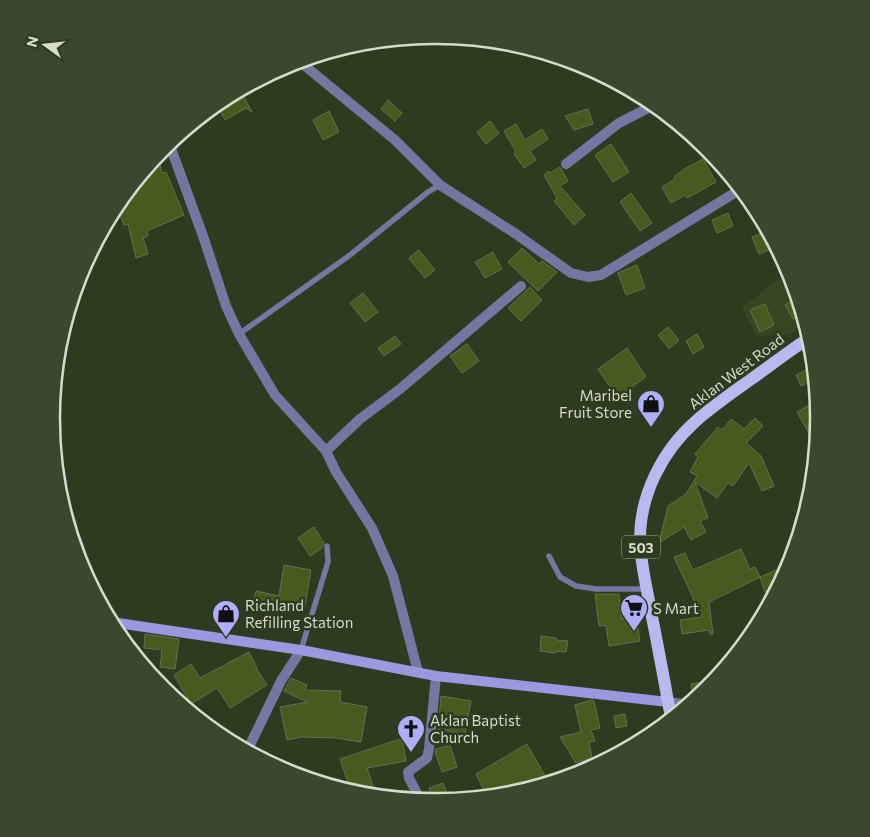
<svg xmlns="http://www.w3.org/2000/svg" width="870" height="837" font-family="Commissioner,sans-serif">
<style>
.built{fill:#384522}
.building{fill:#465c1f;stroke:#626f51}
.lines{fill:none;stroke-linecap:round;stroke-linejoin:round}
.lane{stroke:#7676a2;stroke-width:5.5}
.street{stroke:#7676a2;stroke-width:10}
.secondary{stroke:#9a99df;stroke-width:10}
.primary{stroke:#b9b9f0;stroke-width:12}
.labels{text-anchor:middle;dominant-baseline:central;stroke-width:5;stroke-linejoin:round;paint-order:stroke}
.shield{fill:#2f3b1f;stroke:#a2ac97;stroke-width:1}
.shield-label{font-size:14px;font-weight:bold;fill:#d4dccb}
.street-label{font-size:15px;fill:#d4dccb;stroke:#2f3b1f}
.poi-label{font-size:15px;fill:#d4dccb;stroke:#2f3b1f;text-anchor:start}
.rim{fill:none;stroke:#d4dccb;stroke-width:2.5}
</style>
<rect width="100%" height="100%" fill="#2f3b1f"/>
<g class="built">
<path d="M789 272 805 324 789 335 757 336 741 307Z"/>
<path d="M114 628 126 630 142 663 116 631Z"/>
</g>
<g class="building">
<path d="M240 90 252 112 246 108 225 120 219 108 233 101 227 97Z"/>
<path d="M388 100 402 113 395 121 381 109Z"/>
<path d="M588 109 593 124 574 130 565 116Z"/>
<path d="M329 111 339 132 323 140 313 120Z"/>
<path d="M490 121 499 133 486 144 477 132Z"/>
<path d="M516 124 525 140 542 129 548 139 530 151 536 160 524 168 514 154 516 152 504 131Z"/>
<path d="M611 144 629 172 613 182 595 155Z"/>
<path d="M158 155 162 173 166 172 184 215 147 231 148 236 143 238 148 254 136 258 128 224 124 225 116 205Z"/>
<path d="M703 159 716 182 687 198 685 195 671 203 662 187 675 179 674 177 683 170Z"/>
<path d="M560 167 568 181 560 186 585 215 574 225 554 201 557 198 544 175 548 171 550 173Z"/>
<path d="M631 193 652 223 640 231 620 202Z"/>
<path d="M728 213 733 226 717 233 712 220Z"/>
<path d="M767 231 776 247 759 254 752 237Z"/>
<path d="M522 248 539 264 542 261 557 272 538 291 508 262Z"/>
<path d="M419 250 435 270 425 278 409 258Z"/>
<path d="M493 252 502 269 485 278 475 262Z"/>
<path d="M637 265 645 288 626 295 618 273Z"/>
<path d="M530 287 542 300 521 321 508 308Z"/>
<path d="M363 293 378 312 365 322 350 303Z"/>
<path d="M797 298 802 314 793 319 785 305Z"/>
<path d="M765 304 774 325 760 332 750 310Z"/>
<path d="M668 327 679 340 669 349 658 335Z"/>
<path d="M697 334 704 347 693 354 686 341Z"/>
<path d="M395 336 401 344 384 356 378 348Z"/>
<path d="M467 344 479 361 462 373 450 356Z"/>
<path d="M627 348 646 377 617 397 598 369Z"/>
<path d="M810 368 815 379 801 386 796 375Z"/>
<path d="M817 401 818 419 816 446 797 412Z"/>
<path d="M755 418 763 426 746 443 761 456 774 486 762 491 749 463 733 486 728 483 717 498 695 482 708 518 700 521 706 532 691 540 684 527 659 543 668 506 686 494 697 476 690 472 698 457 695 454 718 427 722 430 731 419 744 429Z"/>
<path d="M314 527 324 543 322 548 310 556 298 538Z"/>
<path d="M741 549 750 569 755 567 760 577 709 602 713 634 711 635 709 630 682 634 680 620 702 617 674 557 685 553 693 570Z"/>
<path d="M284 565 311 570 304 612 269 606 268 611 252 609 256 591 279 596Z"/>
<path d="M776 570 780 582 778 587 765 592 760 577Z"/>
<path d="M595 594H619L622 619 636 616 640 641 609 646 606 625 599 626Z"/>
<path d="M145 634 179 639 175 669 160 667 162 650 144 648Z"/>
<path d="M541 636 556 638V640L568 641 566 652 555 651V653L540 651Z"/>
<path d="M249 652 257 668H256L267 685 230 708 217 688 191 704 174 675 191 664 200 678Z"/>
<path d="M291 678 307 685 305 690 341 691 340 702 367 707 361 742 336 738 301 737 287 740 280 707 307 702 284 691Z"/>
<path d="M714 680 706 690 694 700 691 684Z"/>
<path d="M441 696 471 701 465 734 438 729Z"/>
<path d="M592 700 594 701 600 728 591 730 595 741 589 742 592 758 576 763 560 737 581 732 575 705Z"/>
<path d="M625 714 627 726 616 728 614 716Z"/>
<path d="M402 739 406 761 367 768 376 796 360 794 351 792 340 759 394 741Z"/>
<path d="M527 744 549 783 510 795 487 797 476 774Z"/>
<path d="M450 745 457 767 442 772 435 752 436 749Z"/>
<path d="M443 783 450 801 434 802 429 788Z"/>
</g>
<g class="lines">
<g class="lane">
<path d="M239 334 350 255 428 192 440 185"/>
<path d="M801 344 813 364"/>
<path d="M549 556 560 577 576 586 596 589H647"/>
<path d="M301 650 328 562 327 546"/>
</g>
<g class="street">
<path d="M299 61 395 140 440 185 516 234 571 273 588 277 601 275 741 189"/>
<path d="M169 143 203 236 226 306 239 334 275 395 326 451"/>
<path d="M566 164 619 123 654 105"/>
<path d="M418 672 393 576 372 528 336 472 326 451 360 419 400 389 521 286"/>
<path d="M668 702 688 705"/>
<path d="M247 751 281 681 301 650"/>
<path d="M421 801 409 778 408 772 427 758 429 749 436 676"/>
</g>
<path class="secondary" d="M111 622 301 650 436 676 668 702"/>
<path class="primary" d="M671 718C665 685 659 651 652 617 648 593 641 567 640 542 639 496 662 451 696 421 713 406 732 393 750 380 770 366 789 351 809 338"/>
</g>
<defs>
<symbol id="shop-pin" viewBox="-11 -11 22 30"><path d="M0 17L-7.5 6A9.5 9.5 0 1 1 7.5 6Z" fill="#afaefa" stroke="#2f3b1f"/><path d="M-5-2.5h2.3a2.7 3.5 0 0 1 5.4 0H5L5.5 6h-11ZM-1.5-2.5h3a1.5 2.3 0 0 0-3 0Z" fill="#111"/></symbol>
<symbol id="supermarket-pin" viewBox="-11 -11 22 30"><path d="M0 17L-7.5 6A9.5 9.5 0 1 1 7.5 6Z" fill="#afaefa" stroke="#2f3b1f"/><path d="M-6-5.5h2.5l.6 2H6L4.5 2H-2.5L-4.4-4H-6ZM-1.5 3.2a1.3 1.3 0 1 0 .1 0ZM3 3.2a1.3 1.3 0 1 0 .1 0Z" fill="#111"/></symbol>
<symbol id="church-pin" viewBox="-11 -11 22 30"><path d="M0 17L-7.5 6A9.5 9.5 0 1 1 7.5 6Z" fill="#afaefa" stroke="#2f3b1f"/><path d="M-1.2-6h2.4v3.5h3.3v2.4h-3.3V6h-2.4V-.1h-3.3v-2.4h3.3Z" fill="#111"/></symbol>
</defs>
<g fill-rule="evenodd">
<use href="#shop-pin" x="635" y="388" width="32" height="43"/>
<use href="#supermarket-pin" x="618" y="592" width="32" height="43"/>
<use href="#shop-pin" x="210" y="598" width="32" height="43"/>
<use href="#church-pin" x="395" y="713" width="32" height="43"/>
</g>
<g class="labels">
<rect class="shield" x="622" y="535.5" width="38" height="23" rx="4"/>
<g class="shield-label">
<text x="641" y="547">503</text>
</g>
<g class="street-label">
<text transform="translate(736 371) rotate(-37)">Aklan West Road</text>
</g>
<g class="poi-label">
<text x="632" y="395" text-anchor="end">Maribel<tspan x="632" dy="17">Fruit Store</tspan></text>
<text x="245" y="605">Richland<tspan x="245" dy="17">Refilling Station</tspan></text>
<text x="653" y="608">S Mart</text>
<text x="430" y="720">Aklan Baptist<tspan x="430" dy="17">Church</tspan></text>
</g>
</g>
<path d="M0 0H870V837H0ZM434 44H436A374 374 0 0 1 810 418V419A374 374 0 0 1 436 793H434A374 374 0 0 1 60 419V418A374 374 0 0 1 434 44Z" fill="#3c482d" fill-rule="evenodd"/>
<path class="rim" d="M434 44H436A374 374 0 0 1 810 418V419A374 374 0 0 1 436 793H434A374 374 0 0 1 60 419V418A374 374 0 0 1 434 44Z"/>
<g transform="translate(45 45) rotate(285)" stroke="#2f3b1f" stroke-width="4" paint-order="stroke">
<path d="M0-4L9 19L0 12L-9 19Z" fill="#d4dccb"/>
<text y="-8" font-size="14" font-weight="bold" text-anchor="middle" fill="#d4dccb">N</text>
</g>
</svg>
